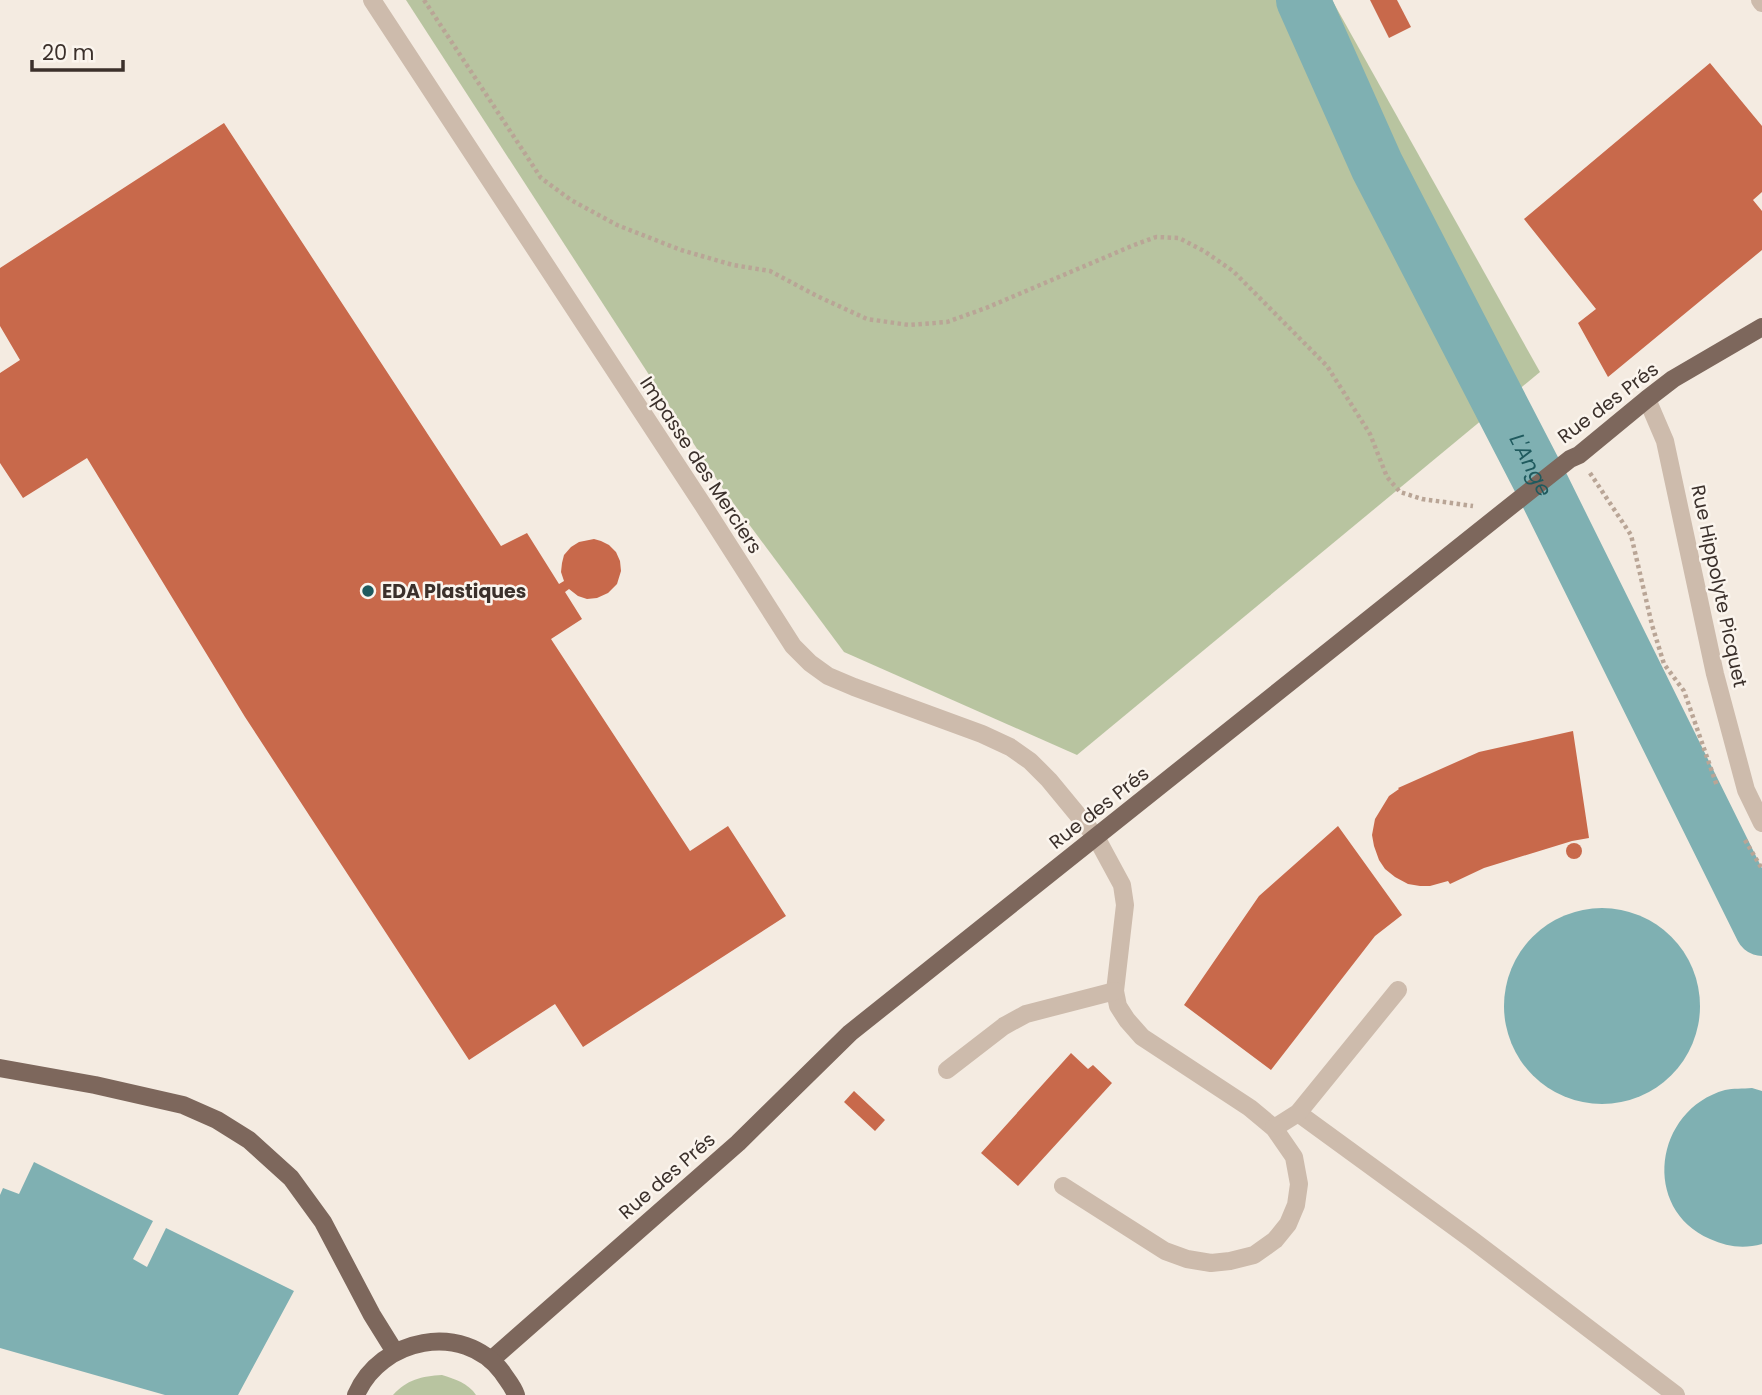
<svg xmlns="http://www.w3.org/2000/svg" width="1762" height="1395" font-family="Poppins,sans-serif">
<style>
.green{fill:#b8c4a0}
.water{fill:#7fb0b2}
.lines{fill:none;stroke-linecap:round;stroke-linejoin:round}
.river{stroke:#7fb0b2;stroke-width:54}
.building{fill:#c8694b}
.path{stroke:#b9a596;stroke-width:4.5;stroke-dasharray:3.5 3.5;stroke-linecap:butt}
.minor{stroke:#cdbbac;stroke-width:18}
.major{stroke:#7d675c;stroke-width:18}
.poi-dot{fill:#1f5a5e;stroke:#fbf5ee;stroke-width:2.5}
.labels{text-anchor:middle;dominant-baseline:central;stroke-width:5;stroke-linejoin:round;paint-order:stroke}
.street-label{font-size:19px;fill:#3b302b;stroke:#fbf5ee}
.poi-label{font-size:19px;font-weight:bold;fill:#3b302b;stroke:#fbf5ee;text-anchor:start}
.water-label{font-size:21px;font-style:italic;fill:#1f5a5e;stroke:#fbf5ee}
</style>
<rect width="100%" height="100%" fill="#f4ebe1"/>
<g class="green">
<path d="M406 0H1332L1540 372 1077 755 844 652 725 492Z"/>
<path d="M442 1375C455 1379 468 1383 476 1395H393C406 1380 422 1376 442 1375Z"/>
</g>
<g class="water">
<circle cx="1602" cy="1006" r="98"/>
<path d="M1752 1088 1762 1091V1244C1744 1249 1727 1247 1710 1239 1641 1209 1654 1110 1725 1090 1733 1088 1743 1089 1752 1088Z"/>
<path d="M34 1162 153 1221 133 1259 147 1267 166 1228 294 1291 238 1395H165L0 1348V1195L3 1188 19 1194Z"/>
</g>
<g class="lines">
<path class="river" id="s1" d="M1303 0 1377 166 1543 487 1762 929"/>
</g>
<g class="building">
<path d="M1370 0H1397L1411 27 1389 38Z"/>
<path d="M1710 63 1762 126V192L1753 200 1762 211V250L1608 377 1578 323 1596 309 1524 219Z"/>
<path d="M224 123 501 546 527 533 559 584 564 581 561 572 562 563 564 555 571 547 579 542 594 539 601 541 609 545 616 552 620 561 621 571 617 584 608 593 597 598 587 599 578 596 569 589 565 592 582 619 551 639 690 851 728 826 786 916 583 1047 555 1004 469 1060 245 717 87 458 23 498 0 463V373L20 360 0 326V268Z"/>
<path d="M1573 731 1589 838 1572 841 1484 868 1450 884 1448 881 1430 886H1420L1408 884 1395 877 1385 869 1379 860 1374 846 1372 835 1375 819 1389 796 1399 789 1398 788 1479 752Z"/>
<path d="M1338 826 1402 915 1375 936 1271 1070 1184 1005 1259 896Z"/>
<circle cx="1574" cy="851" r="8"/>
<path d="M1071 1053 1088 1069 1093 1065 1112 1083 1018 1186 981 1153Z"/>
<path d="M854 1091 885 1120 875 1131 844 1102Z"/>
</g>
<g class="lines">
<g class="path">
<path d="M424 0 541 178 571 200 617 225 681 250 733 265 770 271 817 296 867 319 909 325 947 322 986 308 1134 245 1156 237 1179 238 1204 251 1233 271 1327 366 1370 434 1387 477 1400 492 1422 499 1473 506"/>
<path d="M1590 473 1631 535 1652 625 1664 664 1684 691 1717 786"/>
<path d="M1745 840 1762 869"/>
</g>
<g class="minor">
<path d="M372 0 703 505 793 646 810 663 828 676 854 687 982 734 1010 747 1030 761 1049 780 1096 837 1122 885 1125 905 1115 991 1118 1006 1127 1020 1142 1037 1250 1108 1274 1128 1294 1157 1299 1184 1296 1205 1288 1224 1275 1240 1254 1255 1230 1261 1211 1263 1187 1259 1165 1251 1063 1186"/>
<path d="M1760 0 1762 3"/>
<path d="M1647 399 1665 441 1715 674 1746 790 1762 823"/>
<path d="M947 1070 1004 1026 1026 1014 1115 991"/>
<path d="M1298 1113 1471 1239 1676 1395"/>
<path d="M1274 1128 1298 1113 1398 990"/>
</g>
<g class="major">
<path d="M0 1068 95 1085 183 1105 217 1120 249 1140 291 1178 323 1222 372 1315 395 1352"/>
<path d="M491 1360 738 1143 850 1033 1512 505 1570 459 1579 455 1647 399 1673 379 1762 327"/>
<path d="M356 1395C380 1338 463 1321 502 1372 507 1380 513 1386 516 1395"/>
</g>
</g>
<circle class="poi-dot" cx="368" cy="591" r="7"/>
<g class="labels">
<g class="street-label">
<text transform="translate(1608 403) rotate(-37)">Rue des Prés</text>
<text transform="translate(701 465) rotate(57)">Impasse des Merciers</text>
<text transform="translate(1719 586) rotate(78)">Rue Hippolyte Picquet</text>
<text transform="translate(1099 808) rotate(-38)">Rue des Prés</text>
<text transform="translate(667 1176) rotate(-41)">Rue des Prés</text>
</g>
<g class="poi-label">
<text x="382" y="591">EDA Plastiques</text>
</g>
<g class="water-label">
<text stroke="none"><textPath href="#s1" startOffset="518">L'Ange</textPath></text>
</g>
</g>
<path d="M32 60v10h91v-10" fill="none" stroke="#3b302b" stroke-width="3.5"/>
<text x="42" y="60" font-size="21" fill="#3b302b" stroke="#fbf5ee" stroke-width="5" paint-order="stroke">20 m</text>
</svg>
